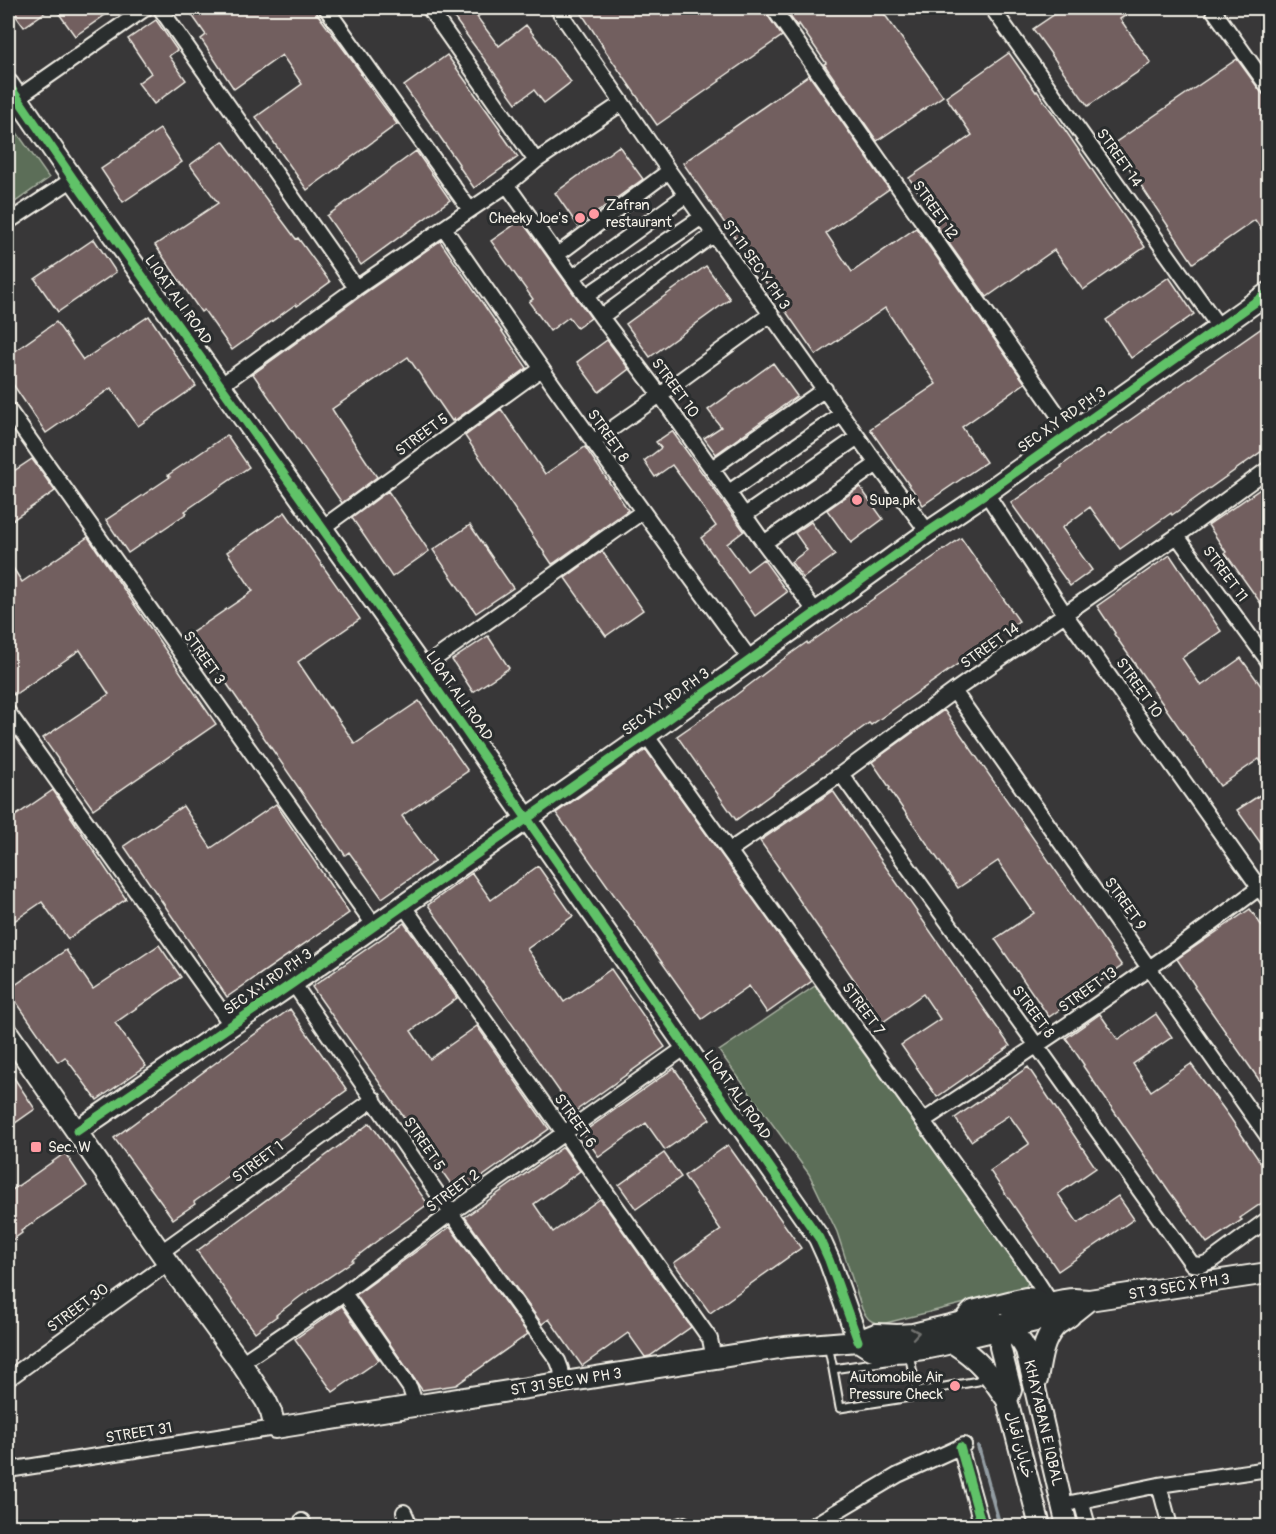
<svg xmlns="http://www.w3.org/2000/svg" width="1276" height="1534" font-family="Pangolin,'Playpen Sans Arabic',sans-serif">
  <rect width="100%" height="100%" fill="#383738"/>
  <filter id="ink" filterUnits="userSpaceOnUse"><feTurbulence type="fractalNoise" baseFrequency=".0167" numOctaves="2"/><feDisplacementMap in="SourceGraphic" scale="12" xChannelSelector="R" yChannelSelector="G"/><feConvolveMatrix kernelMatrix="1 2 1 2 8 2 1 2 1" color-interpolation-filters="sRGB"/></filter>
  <g filter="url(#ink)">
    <!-- green -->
    <path fill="#5b6e59" stroke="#a8b0a0" stroke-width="1.5" d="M8,120l41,58 -41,29z
      M815,986l214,295 -4,7 -143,36c-11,-1 -15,-5 -20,-15l-25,-77 -28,-58 -90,-123z"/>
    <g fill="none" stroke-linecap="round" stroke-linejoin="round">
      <!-- stream -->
      <path stroke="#939da3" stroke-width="4" d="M978,1446l22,80"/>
    </g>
    <!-- building -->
    <path fill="#725e5f" stroke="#f4f1e8" stroke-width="1.5" d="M10,8h41l-27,19z
      M55,8h44l6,7 -30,21z
      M187,8h126l32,43 17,23h-2l37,50 -90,66 -51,-73 46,-33 -20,-29 -48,34 -33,-50 5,-4z
      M447,8h42l-12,9 20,27h1l1,2 27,-21 45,57 -27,21 -10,-13 -18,13z
      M591,8h173l2,5 16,23 -63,44 1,1 -63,44 -55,-79h1l-21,-32z
      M784,8h96l63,88 -66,45 -53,-77 2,-1 -27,-39 -2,2z
      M1064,8h73l-17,11 31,44 -63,43 -55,-77z
      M156,20l21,30 -8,6 17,24 -32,24 -16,-21 13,-10 -23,-34z
      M1009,53l27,39 1,-1 28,39 80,117 -62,43 -29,-40 -67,47 -56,-79 4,-2 -26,-38 63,-43 -26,-38z
      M447,55l53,74 -1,1 19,27 -44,31 -16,-23 1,-1 -55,-78z
      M1237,59l24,33 8,8v140l-14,-20 -62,43 -80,-119z
      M809,75l80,114 -63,44 26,39 64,-44 109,155 -63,44 24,35 -63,43 -53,-76 66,-45 -51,-76 -69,47 -133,-192z
      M160,129l22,33 -59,40 -22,-33z
      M223,141l73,98 2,-1 32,44 -33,24 -1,-2 -64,46 -28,-40 -3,2 -46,-67 63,-42 -28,-38z
      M619,146l24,33 -65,47 -23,-33z
      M416,151l34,49 -89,65 -34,-49z
      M521,220l70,98 -14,10 -8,-11 -19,14 -21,-29 4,-3 -42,-58z
      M94,239l22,33 -58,40 -23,-33z
      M440,241l87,127 -73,53v-2l-2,2 -44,-64 -76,52 5,8 40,60 -35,26 -89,-129 112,-81z
      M706,266l24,33 -80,58 -24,-33z
      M1169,277l25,37 -63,44 -25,-38z
      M149,316l47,70 -58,40 -27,-38 -65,45 -38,-56v-21l48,-34 27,38z
      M1269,323v123l-97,69 -1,-2 -51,36 -30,-42 -28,21 30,42 -22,16 -59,-83 51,-36 -1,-1 22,-16 26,-17 1,1z
      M607,340l22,29 -30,23 -22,-30z
      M773,363l24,33 -81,58 -12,-16 17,-11 -13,-17z
      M501,409l44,65 40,-27 43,63 -74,53 -2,1 -87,-128z
      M672,431l72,100 -17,13 20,27 16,-12 24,33 -32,24 -54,-78 15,-12 -24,-34 -20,-27 -17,12 -11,-16 17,-13 -5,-6z
      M227,435l22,32 -64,44 2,2 -59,40 -22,-33 64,-43 -2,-2z
      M32,459l23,32 -47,32v-48z
      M1269,483v132l-44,-62 1,-1 -18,-27z
      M860,487l23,32 -32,24 -24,-33z
      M388,491l41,60 -37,26 -40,-59z
      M285,512l75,107 -62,43 31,46 1,-1 25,37 64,-43 49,70 -65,44 -1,1 33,45 -53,37 -33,-46 -4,3 -131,-190 -2,2 -22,-33 63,-43 -26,-39z
      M811,522l24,33 -32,23 -12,-16 16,-12 -12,-17z
      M470,525l43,63 -37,25 -43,-63z
      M88,537l128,187 -123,85 -50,-71 66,-44 -29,-44 -66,45 -6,-9v-126l14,22z
      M961,538l58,83 -148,104 -2,-2 -133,97 -59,-84 55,-38 50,-38 25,-18 1,2z
      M602,551l41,59 -37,26 -41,-58z
      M1170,555l51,76 -39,27 19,28 40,-28 28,39v75l-10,-13 -39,27 -106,-152 1,-1 -18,-27z
      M488,636l21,32 -36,24 -21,-32z
      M944,710l178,256 -73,51 -54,-78 39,-26 -36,-52 -40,27 -69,-99 1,-1 -18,-26z
      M646,750l166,231 -45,32 -18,-27 -47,33 -146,-206z
      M1269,789v66l-32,-45z
      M53,790l73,109 -58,40 -26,-37 -34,23v-104z
      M833,791l177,255 -73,51 -36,-52 39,-26 -17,-25 -40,28 -105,-153 1,-1 -19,-27z
      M276,804l73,109 -122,84 -103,-151 59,-40 28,42z
      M538,866l35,50 -46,33 37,53 47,-33 54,78 -91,65 -146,-207 44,-32 19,27z
      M1250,909l19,27v71l-7,4 7,9v74l-75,-107 1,-1 -18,-27z
      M404,923l53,75 -46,33 19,28 47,-33 72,103 -91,65 -146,-207z
      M159,945l22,32 -66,46 31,43 -49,34 -32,-43 -7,5 -50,-72 58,-40 27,39z
      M290,1009l57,81 -51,37 -25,18 1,1 -53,38 -25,18 1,2 -22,15 -59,-81 127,-94z
      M1100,1014l18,26 38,-26 16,23 -39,27 18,27 40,-27 38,52 40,59v23l-29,20 2,2 -35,23 -38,-52 -86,-125 1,-1 -18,-27z
      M1028,1067l68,101 -38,26 20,29 40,-27 16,23 -76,52 -68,-100 39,-27v-1l-20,-28 -38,26 -16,-23z
      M674,1068l36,51 -45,31 -19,-27 -47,34 -17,-24z
      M8,1069l27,40 -27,19z
      M370,1123l58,81 -51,37 -25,19 1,1 -52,35 -25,19 1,1 -22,16 -58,-81z
      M728,1145l73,103 -91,65 -36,-50 47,-33 -37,-54z
      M563,1147l17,24 -46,33 19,28 47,-33 91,128 -41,29 -5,1 -17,-24 -46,33 -33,-47 -7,5 -77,-107z
      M65,1153l22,33 -66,45 1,2 -14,10v-50z
      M664,1153l17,24 -45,32 -17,-24z
      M450,1227l78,107 -72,51 -34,5 -66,-95z
      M342,1306l37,54 -46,32 -38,-53z"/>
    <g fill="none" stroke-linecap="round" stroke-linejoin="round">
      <defs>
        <path id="lane" d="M828,1345l5,24
          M909,1354l8,38 61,-11 7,-9
          M893,1360l-60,9 7,39 77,-12v-4"/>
        <path id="street" d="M160,8l196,280
          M326,8l144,202
          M429,8l107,153
          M557,8l112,163 208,293 51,68
          M773,8l297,424
          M992,8l227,319
          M1212,8l56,79
          M17,98l129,-90
          M507,185l94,132 59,78 104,148 52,69
          M8,222l65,-43
          M444,228c100,146 202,289 306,431
          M557,255l112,-84
          M573,277l113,-82
          M586,296l116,-79
          M601,317l113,-83
          M220,386l136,-98 114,-78 37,-25 29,-24 86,-58
          M8,409l366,516
          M593,442l67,-47 111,-81
          M712,468l113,-79
          M729,492l113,-78
          M986,493l79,121 203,286
          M745,515l113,-78
          M322,528l219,-159
          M1177,536l91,125
          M764,543l113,-79
          M422,668l220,-156
          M954,691l314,446
          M8,712l224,314
          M646,735l277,386 108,151 20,31
          M841,774l196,272 155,218 9,1 10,-4 57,-42
          M730,850l111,-76 113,-83 223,-155 91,-67
          M403,905l307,434 4,20
          M293,983l158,230 107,148 3,8 2,14
          M923,1121c117,-77 234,-155 345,-240
          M161,1252l213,-153
          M344,1293l66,95 6,18
          M241,1363l103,-70 107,-80 235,-166
          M8,1379l160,-116
          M960,1447l22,79
          M8,1470l267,-42
          M1159,1485l11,41
          M1081,1501l7,25
          M1061,1505l98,-20 109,-16
          M404,1512l6,14
          M302,1521l3,5
          M678,1526l6,-2
          M812,1526l86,-51 66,-30"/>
        <path id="secondary" d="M8,84l65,95 349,489 397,570 10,22 29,81
          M8,1033l160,230 73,100 25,38 5,11 4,16 510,-81 73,-6 18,-7 21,1 16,-1 62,-15c20,1 43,13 51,31l41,176
          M77,1131l216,-148 353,-248 282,-203 58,-39 282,-200
          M967,1317l6,-6 44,-11 9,-2 9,1
          M858,1341c5,3 11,8 16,9 19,6 72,-3 89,-12l111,-26 15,-12
          M953,1343c27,17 37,32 54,57
          M1037,1380c3,-17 5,-38 17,-52 4,-5 11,-8 16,-12
          M1040,1526l-33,-126 4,-10 -11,-43c0,-12 8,-27 18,-34 8,-5 46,-14 56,-14 5,0 10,1 15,1l179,-27"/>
      </defs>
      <!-- lane casing -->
      <use href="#lane" stroke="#f4f1e8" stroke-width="11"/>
      <!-- street casing -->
      <use href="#street" stroke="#f4f1e8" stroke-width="18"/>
      <!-- secondary casing -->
      <use href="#secondary" stroke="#f4f1e8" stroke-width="24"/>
      <!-- lane -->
      <use href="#lane" stroke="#2a2d2e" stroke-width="7"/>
      <!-- street -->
      <use href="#street" stroke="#2a2d2e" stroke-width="14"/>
      <!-- secondary -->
      <use href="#secondary" stroke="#2a2d2e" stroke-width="20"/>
      <defs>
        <path id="cycleway" d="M8,84l65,95 349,489 397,570 10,22 29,81
          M77,1131l216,-148 353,-248 282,-203 58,-39 282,-200
          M960,1447l22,79"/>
      </defs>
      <!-- cycleway casing -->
      <use href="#cycleway" stroke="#2a2d2e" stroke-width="13"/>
      <!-- cycleway -->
      <use href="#cycleway" stroke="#61c268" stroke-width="9"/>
    </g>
    <!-- one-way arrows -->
    <defs><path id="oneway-chevron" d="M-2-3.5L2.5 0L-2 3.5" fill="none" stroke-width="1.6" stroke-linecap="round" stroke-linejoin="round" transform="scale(1.5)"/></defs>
    <use stroke="#71726f" href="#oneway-chevron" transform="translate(915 1333) rotate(-10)"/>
  </g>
  <!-- markers -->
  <g fill="#ff9aa2" stroke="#2a2d2e" stroke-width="2">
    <circle cx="594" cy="214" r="6"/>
    <circle cx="580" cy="218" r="6"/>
    <circle cx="857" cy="500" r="6"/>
    <rect x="30" y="1141" width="12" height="12" rx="3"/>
    <circle cx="955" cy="1386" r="6"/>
  </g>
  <g text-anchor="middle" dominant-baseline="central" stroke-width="6" stroke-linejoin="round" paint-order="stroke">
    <!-- street labels -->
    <g font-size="15" fill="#f4f1e8" stroke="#2a2d2e">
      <text transform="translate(1119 158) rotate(55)">STREET 14</text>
      <text transform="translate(935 210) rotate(55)">STREET 12</text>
      <text transform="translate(756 265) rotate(55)">ST 11 SEC Y PH 3</text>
      <text transform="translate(178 300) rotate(55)">LIQAT ALI ROAD</text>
      <text transform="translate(675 388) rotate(54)">STREET 10</text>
      <text transform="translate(1062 420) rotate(-35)">SEC X Y RD PH 3</text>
      <text transform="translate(422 435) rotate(-36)">STREET 5</text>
      <text transform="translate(608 436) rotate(55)">STREET 8</text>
      <text transform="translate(1225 574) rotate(54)">STREET 11</text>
      <text transform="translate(990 646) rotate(-35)">STREET 14</text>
      <text transform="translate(204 658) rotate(55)">STREET 3</text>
      <text transform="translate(1139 688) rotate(55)">STREET 10</text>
      <text transform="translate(459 696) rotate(55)">LIQAT ALI ROAD</text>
      <text transform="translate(666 702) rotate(-36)">SEC X Y RD PH 3</text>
      <text transform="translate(1125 904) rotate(55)">STREET 9</text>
      <text transform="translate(268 982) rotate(-35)">SEC X Y RD PH 3</text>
      <text transform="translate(1088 990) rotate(-35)">STREET 13</text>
      <text transform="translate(863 1009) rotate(54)">STREET 7</text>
      <text transform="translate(1033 1012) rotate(54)">STREET 8</text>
      <text transform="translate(737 1095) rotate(55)">LIQAT ALI ROAD</text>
      <text transform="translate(575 1121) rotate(55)">STREET 6</text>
      <text transform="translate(424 1144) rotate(56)">STREET 5</text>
      <text transform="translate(258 1162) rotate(-36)">STREET 1</text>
      <text transform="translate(453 1191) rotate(-36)">STREET 2</text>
      <text transform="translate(1179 1287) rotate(-9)">ST 3 SEC X PH 3</text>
      <text transform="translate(78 1308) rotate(-36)">STREET 30</text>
      <text transform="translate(566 1382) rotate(-9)">ST 31 SEC W PH 3</text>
      <text transform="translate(1043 1423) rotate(77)">KHAYABAN E IQBAL</text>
      <text transform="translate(139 1433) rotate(-9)">STREET 31</text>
      <text transform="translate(1019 1445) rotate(75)">خیابان اقبال</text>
    </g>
    <!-- poi labels -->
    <g font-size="15" fill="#f4f1e8" stroke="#2a2d2e" text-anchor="start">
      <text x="606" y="205">Zafran<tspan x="606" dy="17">restaurant</tspan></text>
      <text x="568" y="218" text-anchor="end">Cheeky Joe's</text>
      <text x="869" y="500">Supa.pk</text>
      <text x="48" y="1147">Sec. W</text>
      <text x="943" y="1377" text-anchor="end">Automobile Air<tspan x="943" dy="17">Pressure Check</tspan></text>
    </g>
  </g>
  <!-- margin -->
  <rect width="1276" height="1534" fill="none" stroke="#2a2d2e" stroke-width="30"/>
  <rect x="15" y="15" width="1246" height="1504" fill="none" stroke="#f4f1e8" stroke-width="2" filter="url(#ink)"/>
</svg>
